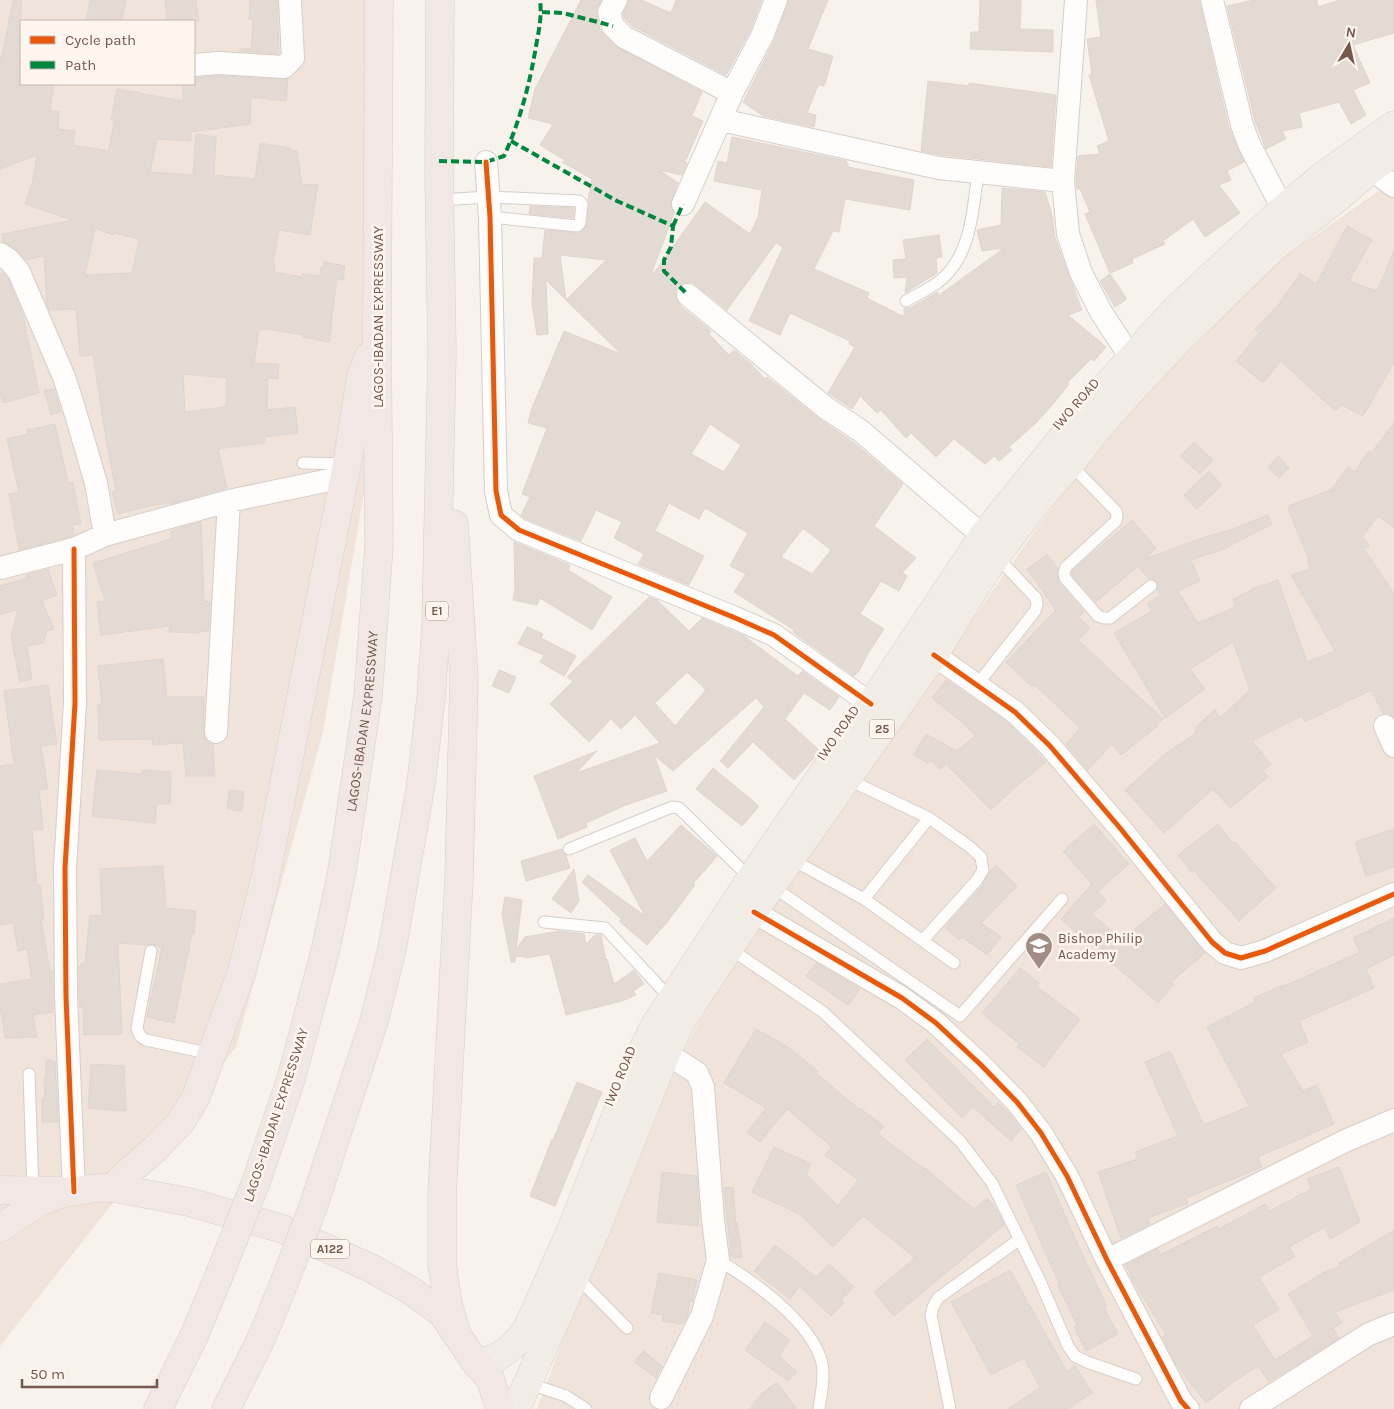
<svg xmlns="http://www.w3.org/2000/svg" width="1394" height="1409" font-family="Karla,sans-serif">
  <rect width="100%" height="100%" fill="#f7f2ec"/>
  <!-- residential -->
  <path fill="#f0e4da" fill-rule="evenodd" d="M0,0h390l1,334 -68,398 -87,315 -236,299zM21,21h173v63h-173z
    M1394,180v1229h-857l39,-104 65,-178 68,-123 71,-119 136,-186 150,-212 166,-193z"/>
  <!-- building -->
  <path fill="#e3dad4" stroke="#e0d5ce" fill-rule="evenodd" d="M13,0h8v84h33l-4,27h9l-1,18 17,2 -2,14 36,6 5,-31h-3l6,-31 66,12v-17h11v-6l24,-2 70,3 -2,22 -35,-4 -1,27 -59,8v9l-34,-2 -7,33 43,3 3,-41 20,3 -2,38 41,4 5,-36 30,5v2l7,1 5,34 16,-1 -8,51 -31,-5 -6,34 2,1 -1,7 28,5v-3l18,2 1,-9h2l1,-5 21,4 -2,14 -6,-1 -6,45h1l-3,18 -26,-5v-2l-36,-6 -1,1 -7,-1 -5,34 25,1 -1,15 -10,-1 -1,32 28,-3 3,26 -33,4v6l-47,6 9,39 -57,16v-2l-12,3 -1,-1 -39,10 -6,-22 4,-1 -10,-52 -13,-84 -13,1 -4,-47 -27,1 -2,-6 -3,-48 -18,4 -10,-11 -13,-7 -1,-8 71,-14 -48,-16 8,-24 4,-25 -37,14v-113h2zM95,228l18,7v-2l26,6 -7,34 -47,2zM183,374l44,4 -1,29 -41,5z
    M90,0h36l-4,21h-36z
    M165,0h31l3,21h-32z
    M250,0h27l2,54 -39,-3v-3l11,1 2,-30h-4z
    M581,0h20l-5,11 4,19 15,16 87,46 -10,24 11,5 -18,41 2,1 -5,12 -23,-5 19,13 -8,22 4,8 -22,59 2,1 51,-71 45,32 8,-17 4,-27 -48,-9 4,-20 9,2 5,-26 115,24 -1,2 2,1v3l66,13 -4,30 -65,-11 -6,33 -6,-1 -19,38 55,24 -2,5 37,19v-9h6l28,-16v4l66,-48 -22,3 -5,-21 24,-5 1,-37 43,4 7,23 3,23 27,72 -14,5 38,32 -12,14 -3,-2 -24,24 2,1 -15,19 -17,19 -28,25 3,3 -13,11 -5,-5 -9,8 -31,-25 -18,18 -25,-24 -5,5 -25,-28 -4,3 -17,-17 -8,13 -24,-16 27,-46 -6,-3 1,-3 -60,-28 -10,22 -31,-14 34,-74 -7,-4 -49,67 -31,-25 -5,-3 -8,1 -5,3 -3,6 1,7 3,6 32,26 -2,3 20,21 5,-5 17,14 14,15 2,-2 51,41 35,24 50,42 -29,42 42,32 -14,15 5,3 -8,15 -18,-10 -21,33 24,15 -17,26 -8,16 -5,5 -61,-44 1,-2 -60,-38 12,-18 -16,-8 18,-33 -43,-25 -6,11 -30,-16 -14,28 49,25 -15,29 -51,-21 6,-10 -30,-16 8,-16 -26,-12 -15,31 -55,-22 -5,-4 9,-18 -8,-3 25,-66 -19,-5 4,-15 32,-77 57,23 -55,-54 40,-40 -46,-5 6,45 -20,-20 2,54 -11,1 -5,-31 2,-46h8l3,-28 34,3 6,-5 2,-4 2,-19 -1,-5 4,-21 -30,-17h6l-28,-17 13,-21 -25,-6 7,-29zM710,424l31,21 -17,27 -33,-18zM803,528l28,22 -19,24 -31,-17z
    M629,0h12l30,13 5,-13h86l-12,31 -24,44 -94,-49 -7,-7 -2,-5z
    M789,0h39l-20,49 25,7 -9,30 -6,-1 -11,28 9,2 -2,12 -51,-11 -20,-14 31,-61z
    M980,0h41l-1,29 33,1v22l-83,-3 1,-17h8z
    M1096,0h103l30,128 15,34 -17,9 4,9 -12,5 21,28 -35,24 -12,-18 -30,22 2,3 -33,15 1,4 -23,10 -25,-59 5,-2 -10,-23h-3l-1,-8 2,-25 22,-2 -3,-8 12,-5 -20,-66 3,-1 -5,-35 14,-2z
    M1254,0h63l1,7 22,-7h54v33l-41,12 17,38 -17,7 13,25 -15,9 -12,-22 -40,11 3,14 -20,4 4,8 -20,10 -11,-28 -28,-115z
    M928,81l41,5v-3l87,12 -5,72 -110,-12 -20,-4z
    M530,206l44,2 -1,10 -44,-4z
    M1347,226l25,14 -23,41 28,10 17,-40v112l-31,53 -22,-11 -6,6 -54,-50 -18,22 -27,-22 23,-28 -4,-4 24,-25 21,-31 16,11z
    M939,235l3,22 -6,1 1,15 -32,20 2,-16 -13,1 -1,-18 13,-1 -3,-19z
    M3,273l5,6 15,36 16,78 -36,10 -3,-10v-119z
    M1110,274l17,25 -12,8 -15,-26z
    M54,389l7,23 -10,3 -7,-25z
    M1394,423v105l-16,-12 -15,20 6,10 -5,3 30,44v124l-7,-4h-4l-12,-23 -66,32 -3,-6 -50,25 19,23 -8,6 5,7 -38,31 -17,-19 -49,44 -39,-43 39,-35 32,-22 -1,-2 2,-2 -1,-2 19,-18 5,9 30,-28 -17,-48 -43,27 15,20 -40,29 -51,-85 38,-22 -5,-7 14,-9 -4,-5 1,-5 -1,-3 -4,-3h-5l-10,-13 -42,36 -24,-27v-4l60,-51 24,28 -11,11 57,-21 25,-7 41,-16 4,9 -48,25 -33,11 9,21 -22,10 20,32 37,-16 -2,-8 19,-9 -1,-1 27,-9 29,82 28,-11 -44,-76 19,-6 -3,-9 2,-1 -20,-47v-6l43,-17 16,-22 7,5 13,-21 3,2z
    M55,424l13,59 5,-1 8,42 -9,1 2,9 -4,3 -51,13 -10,-56 10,-2 -12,-53 21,-5 -1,-4z
    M1194,442l19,18 -13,14 -20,-18z
    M1278,456l11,12 -10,10 -11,-11z
    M1209,471l13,14 -25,24 -13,-14z
    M201,522l3,79 6,1 -2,30 -9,-1v2l-30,-1 1,-6 -69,9 -4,-33 8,-1 -12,-38 78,-24v-8z
    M514,542l56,23 -2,5 44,27 -20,33 -52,-32 -3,7 -24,-5 2,-11z
    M1047,554l11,15 -1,5 2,9 25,29 -6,5 12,11 -12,12 85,79 -6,5 1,2 -37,29 -9,-11 -24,26 -22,-26 14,-16 -45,-43 -3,2 -26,-25 50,-52 -29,-41z
    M48,569l9,26 -15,6 12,28 -7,2 -4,12 -16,3 5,33 -12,3 -9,-44 7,-29 -18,6v-29l27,-8 -1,-3z
    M649,597l8,3 32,31 13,-13 42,18 54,40 4,-5 37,26 -9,13 -26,-17 -19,26 35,32 -26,29 -41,-38 -25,26 -8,-7 44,-54 -8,-9 -83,73 -19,-16 13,36 -41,14 -40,18 1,4 -29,12 -24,-63 63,-25 -21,22 84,-30 -25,-28 -14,14 -10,-10 -22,23 -39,-38 23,-23 -6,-4zM687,672l19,18 -31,36 -20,-23z
    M527,627l16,7 -2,4 35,18 -12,20 -24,-14 4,-7 -26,-11z
    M163,659l4,38h37l-1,35 2,6 3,5 5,1 2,32h-29l-3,-33 -30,2 -1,-6 -53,1 -1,-35h4l-4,-39z
    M499,670l17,7 -7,16 -17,-7z
    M946,680l61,42 39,40 -34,28 -21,20 -45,-46 -5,5 -12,-9 -1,3 -14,-8 12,-21 31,17 18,-15 -12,-13 -31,-25z
    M48,685l9,59 -16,2 7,43 -9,1 4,39 -11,1 5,55 3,-1 4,35h-3l9,52h3v41l-20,3 4,22 -32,1 -5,-32v-22l32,-5 -5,-30 -9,2 -5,-28 -13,2v-159l14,-2 -10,-73z
    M713,768l46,38 -17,20 -46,-37z
    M97,770l45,4 1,-4 28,2 -1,32h-13l-2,19 -63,-7z
    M229,790l15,2 -2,19 -15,-2z
    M1094,824l35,40 -31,27 8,10 -14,13 30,26 43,-36 40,49 -34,29 3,2 -16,19 -97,-84 31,-35 -29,-33z
    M1218,824l15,19 2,-1 41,46 -37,33 -45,-50 -2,2 -14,-18z
    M681,825l36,31 -24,28 2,1 -27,36 -21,24 -28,-24 3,-1 -40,-38 6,-7 57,41 -35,-66 25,-12 12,23z
    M1394,829v38l-28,9 -11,-34z
    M562,849l4,7 4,12 -44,13 -5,-20z
    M996,865l21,21 -36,37 20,14 -14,18 -25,-18 -3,3 -14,-13 38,-42 7,-14z
    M163,866l3,42 30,3 -2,23 -2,-1 -18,90 -27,-6 15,-70 -10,-3 -6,1 -28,-2 4,91 -38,1 -1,-28 -3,1 -1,-41 2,-1v-3h4l5,-48 12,1 -2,-47z
    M574,869l5,32 -8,12 -19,-14z
    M505,897l17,3 -6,49 9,-12 34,-6 25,3 2,10 9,-9h6l5,25 1,-1 7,25 20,-14 10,14 -11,7 3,4 -14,6 -56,14 -16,-61 -25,4 -1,-2 -9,1v5h-4l-9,-48z
    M1394,918v37l-28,14 8,19 -75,33 9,21 -27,12 22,37 14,-6 17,39 -76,33 4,10 -76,31 2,5 -40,15 2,6 -29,14 -23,-66 40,-13 -3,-7 43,-16 -33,-74 25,-11 34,74 45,-19 -42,-79 48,-25 -2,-4 30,-13 1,1 76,-34 -7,-14z
    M816,963l44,26 -12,16 -42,-29z
    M1020,968l19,15 -3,3 44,33 -36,48 -27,-20 2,-3 -37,-31z
    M756,1029l32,18 30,24 -2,2 44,37 1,-1 23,17 -6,8 42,32 1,-1 53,44 13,-11 10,12 7,15 -110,91 -20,-24 41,-34 -52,-42 -30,31 -32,-32 -49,-23 22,-45 37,17 -5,10 32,32 20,-26 -33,-25 7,-8 -45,-38 -27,33 -13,-10 19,-24 -42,-25z
    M927,1039l67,68 4,-4 12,11 11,15 -10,12 -38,-34 -11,11 -57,-58z
    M46,1060l9,1 3,61h-16v-24h3l-1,-20h2z
    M91,1064l33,2 2,45 -38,-3z
    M577,1082l25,10 -47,114 -25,-10 22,-57 1,1z
    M1339,1167l21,55 -30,17 -5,-12 -36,20 6,10 -36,20 20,33 -26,15 22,35 38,-24 -25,-42 35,-21 17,-7 -1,-3 55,-33v60l-59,22 7,11 -9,5 6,10 -70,44 -11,-16 -22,14 -30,23 -28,-36 -16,-30 4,-3 -33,-53 -7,-16 32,-16 2,6 57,-29 2,3 46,-25 4,7 42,-22 -4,-10z
    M662,1172l35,4 2,37 -1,13 -41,-4z
    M1046,1172l33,75 28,59 -3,2 14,26 -32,17 -12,-24 3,-2 -19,-39 1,-2 -43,-99z
    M733,1187l3,38 1,-3 5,35 -11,1 -7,-70z
    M775,1245l41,32 13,-13 25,23 -13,13 3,3 -13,13 -31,-30 -10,13 -36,-28z
    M1010,1270l57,102 8,-6 17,27 -24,16h-60l32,-22 -16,-29 -33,17 -40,-73z
    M659,1273l38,7 -5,22 -2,-1 -3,16 -4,7 -21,-3 1,-6 -12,-2z
    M765,1322l25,18 -11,16 18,16 -9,9 -43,-31z
    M643,1351l19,15 -6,12 -21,-16z
    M777,1382l20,27h-47l11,-15z"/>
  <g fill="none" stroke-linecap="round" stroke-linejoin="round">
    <defs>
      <path id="lane" d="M439,200l50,-3 90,4 3,3 -2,19 -3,3 -87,-9
        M906,301c12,-7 26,-13 36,-22 30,-26 31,-72 36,-107
        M303,463l44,1
        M1070,464l46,47 1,4 -1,6 -50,46 -2,6 1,5 33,38 5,2h7l41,-32
        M977,685l58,-74 2,-6 -1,-7 -40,-42
        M847,779l82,39 41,29 11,10 2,13 -6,10 -54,60
        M569,849l103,-42 7,1 71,70
        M791,859l73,40 90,64
        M772,886l188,130 102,-117
        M864,899l65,-81
        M544,922l61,6 66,71
        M729,948l94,64 137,129 32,42 48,98 28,65 7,10 12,6 49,17
        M151,951l-14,77 3,8 6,4 66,14
        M29,1074l4,116
        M718,1260c35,21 94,62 104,103 3,15 -1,31 -3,46
        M576,1276l51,52
        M527,1383l39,13 20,13
        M950,1409l-19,-94 2,-8 5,-9 82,-59"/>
      <path id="street" d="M616,0l-7,12 4,14 11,11 108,56
        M1076,0l-13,181 5,53 13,39 20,39 30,46
        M1212,0l30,125 7,19 34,65
        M194,65l24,-2 66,4 9,-9 -3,-58
        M721,120l218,48 124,13
        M486,162l4,55 6,274 5,24 18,15 214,87 41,18 97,69
        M1371,169l23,17
        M683,204l49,-111 30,-57 14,-36
        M0,254l9,6 10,12 45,105 10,31 22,75 9,52
        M688,295l138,113 35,23 122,105
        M74,549l1,154 -10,165 1,129 8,195
        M0,568l74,-19 31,-14 124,-34 115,-24
        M934,655l81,57 35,34 70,82 92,114 13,11 16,5 24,-7 129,-57
        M1385,726l9,20
        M216,732l13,-231
        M754,912l148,86 34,25 44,41 37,38 24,31 26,43 40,84 74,141 7,8
        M1107,1260l238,-119 49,-21
        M661,1398l41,-82 16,-56 -5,-40 -10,-133 -6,-14 -31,-20
        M1251,1409l118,-75 25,-10"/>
      <path id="primary" d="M476,1363l20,-5 17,-12 14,-17 44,-99 69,-175 15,-30 96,-147 120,-174 112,-168 103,-128 88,-97 109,-102 41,-34 70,-50
        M516,1409l79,-177 71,-179 16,-33 67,-102 185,-263 39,-64 23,-35 44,-58 30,-34 33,-42 37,-41 37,-39 95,-93 67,-52 32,-28 23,-16"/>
      <g id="highway">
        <path d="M454,524l10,154 -5,201 -17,316v69l6,40 9,31"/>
        <path id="s1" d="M257,1179l34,-100 35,-131 16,-77 26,-175 11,-150 -2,-216 2,-330"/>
        <path d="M114,1188l11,-13 29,-25 27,-28 15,-25 46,-126 23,-91 82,-416 14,-87 8,-21"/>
        <path d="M0,1190l60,1"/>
        <path d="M313,1207l61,-186 18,-72 29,-165 10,-86 5,-72 6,-274 -3,-178 1,-174"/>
        <path d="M0,1228l39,-26 24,-9 34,-5h17l75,14 94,27 88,39 39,22 32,23 34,50 14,15 10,31"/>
        <path d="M158,1409l36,-73 29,-70"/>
        <path d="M226,1409l36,-72 22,-54"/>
      </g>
    </defs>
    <!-- lane casing -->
    <use href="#lane" stroke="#d6cdc8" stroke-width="13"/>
    <!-- street casing -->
    <use href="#street" stroke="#d6cdc8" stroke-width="24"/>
    <!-- primary casing -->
    <use href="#primary" stroke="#d8cfca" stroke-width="29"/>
    <!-- highway casing -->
    <use href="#highway" stroke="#d8cfca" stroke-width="29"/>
    <!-- lane -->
    <use href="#lane" stroke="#fefdfc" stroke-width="11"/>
    <!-- street -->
    <use href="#street" stroke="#fefdfc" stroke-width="22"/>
    <!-- primary -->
    <use href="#primary" stroke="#f2ece6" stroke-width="28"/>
    <!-- highway -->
    <use href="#highway" stroke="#f1e8e5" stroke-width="28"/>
    <defs>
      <path id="highway-bridge" d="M223,1266l34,-87
        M284,1283l29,-76"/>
    </defs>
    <!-- highway-bridge casing -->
    <use href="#highway-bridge" stroke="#d8cfca" stroke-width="29" stroke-linecap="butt"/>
    <!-- highway-bridge -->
    <use href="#highway-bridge" stroke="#f1e8e5" stroke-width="28"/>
    <!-- quiet -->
    <path stroke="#00873e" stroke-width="4" stroke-dasharray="8 4" stroke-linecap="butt" d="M542,12l21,1 50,13
      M511,141l106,60 56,25 -2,21 -7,13v11l24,24
      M439,161l47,1 18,-6c16,-35 26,-73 32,-110 3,-16 6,-30 4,-46
      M673,226l10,-22"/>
    <defs>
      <path id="cycleway" d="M486,162l4,55 6,274 5,24 18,15 214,87 41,18 97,69
        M74,549l1,154 -10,165 1,129 8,195
        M934,655l81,57 35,34 70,82 92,114 13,11 16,5 24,-7 129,-57
        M754,912l148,86 34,25 44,41 37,38 24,31 26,43 40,84 74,141 7,8"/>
    </defs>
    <!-- cycleway casing -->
    <use href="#cycleway" stroke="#fef6ee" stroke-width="8"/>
    <!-- cycleway -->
    <use href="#cycleway" stroke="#e8590c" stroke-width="5"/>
  </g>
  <!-- icons -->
  <defs>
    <symbol id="school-pin" viewBox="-11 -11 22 30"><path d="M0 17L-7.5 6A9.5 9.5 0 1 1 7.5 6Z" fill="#a28d84" stroke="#fef6ee"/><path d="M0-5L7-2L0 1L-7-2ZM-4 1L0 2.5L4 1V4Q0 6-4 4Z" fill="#fff"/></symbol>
  </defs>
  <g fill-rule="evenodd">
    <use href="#school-pin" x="1023" y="930" width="32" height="43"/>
  </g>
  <g text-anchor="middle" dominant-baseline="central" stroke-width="5" stroke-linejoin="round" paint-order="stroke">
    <!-- shield labels -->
    <g fill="#fef6ee" stroke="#9e877d" stroke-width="1">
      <rect x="426" y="601.5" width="22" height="19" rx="4"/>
      <rect x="869.5" y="719.5" width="25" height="19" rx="4"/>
      <rect x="311" y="1239.5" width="38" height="19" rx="4"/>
    </g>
    <g font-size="12" font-weight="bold" fill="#75574c">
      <text x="437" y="611">E1</text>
      <text x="882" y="729">25</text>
      <text x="330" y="1249">A122</text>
    </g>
    <!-- street labels -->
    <g font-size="14" fill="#75574c" stroke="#fef6ee">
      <text transform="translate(378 317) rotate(-90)">LAGOS-IBADAN EXPRESSWAY</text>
      <text transform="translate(1076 404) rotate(-49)">IWO ROAD</text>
      <text stroke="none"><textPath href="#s1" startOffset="471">LAGOS-IBADAN EXPRESSWAY</textPath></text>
      <text transform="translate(838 733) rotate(-55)">IWO ROAD</text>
      <text transform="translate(620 1076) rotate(-68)">IWO ROAD</text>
      <text transform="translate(276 1115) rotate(-72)">LAGOS-IBADAN EXPRESSWAY</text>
    </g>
    <!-- poi labels -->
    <g font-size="14" fill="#75574c" stroke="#fef6ee" text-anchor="start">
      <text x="1058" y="938">Bishop Philip<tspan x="1058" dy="16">Academy</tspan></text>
    </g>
  </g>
  <!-- legend -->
  <rect x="20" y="20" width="175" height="65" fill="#fef6ee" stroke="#c7b6ad"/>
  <rect x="30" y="36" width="25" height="8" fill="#e8590c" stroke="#c7b6ad"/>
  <text x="65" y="45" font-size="15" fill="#75574c">Cycle path</text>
  <rect x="30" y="61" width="25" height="8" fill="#00873e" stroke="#c7b6ad"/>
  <text x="65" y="70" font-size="15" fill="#75574c">Path</text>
  <!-- north arrow -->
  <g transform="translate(1349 45) rotate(9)" stroke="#fef6ee" stroke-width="4" paint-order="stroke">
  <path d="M0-4L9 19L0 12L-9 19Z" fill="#75574c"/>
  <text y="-8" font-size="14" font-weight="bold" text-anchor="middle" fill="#75574c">N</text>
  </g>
  <!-- scale -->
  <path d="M22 1379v8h135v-8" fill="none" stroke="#75574c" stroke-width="2.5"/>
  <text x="30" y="1379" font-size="15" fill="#75574c" stroke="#fef6ee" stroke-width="4" paint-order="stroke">50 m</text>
</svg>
